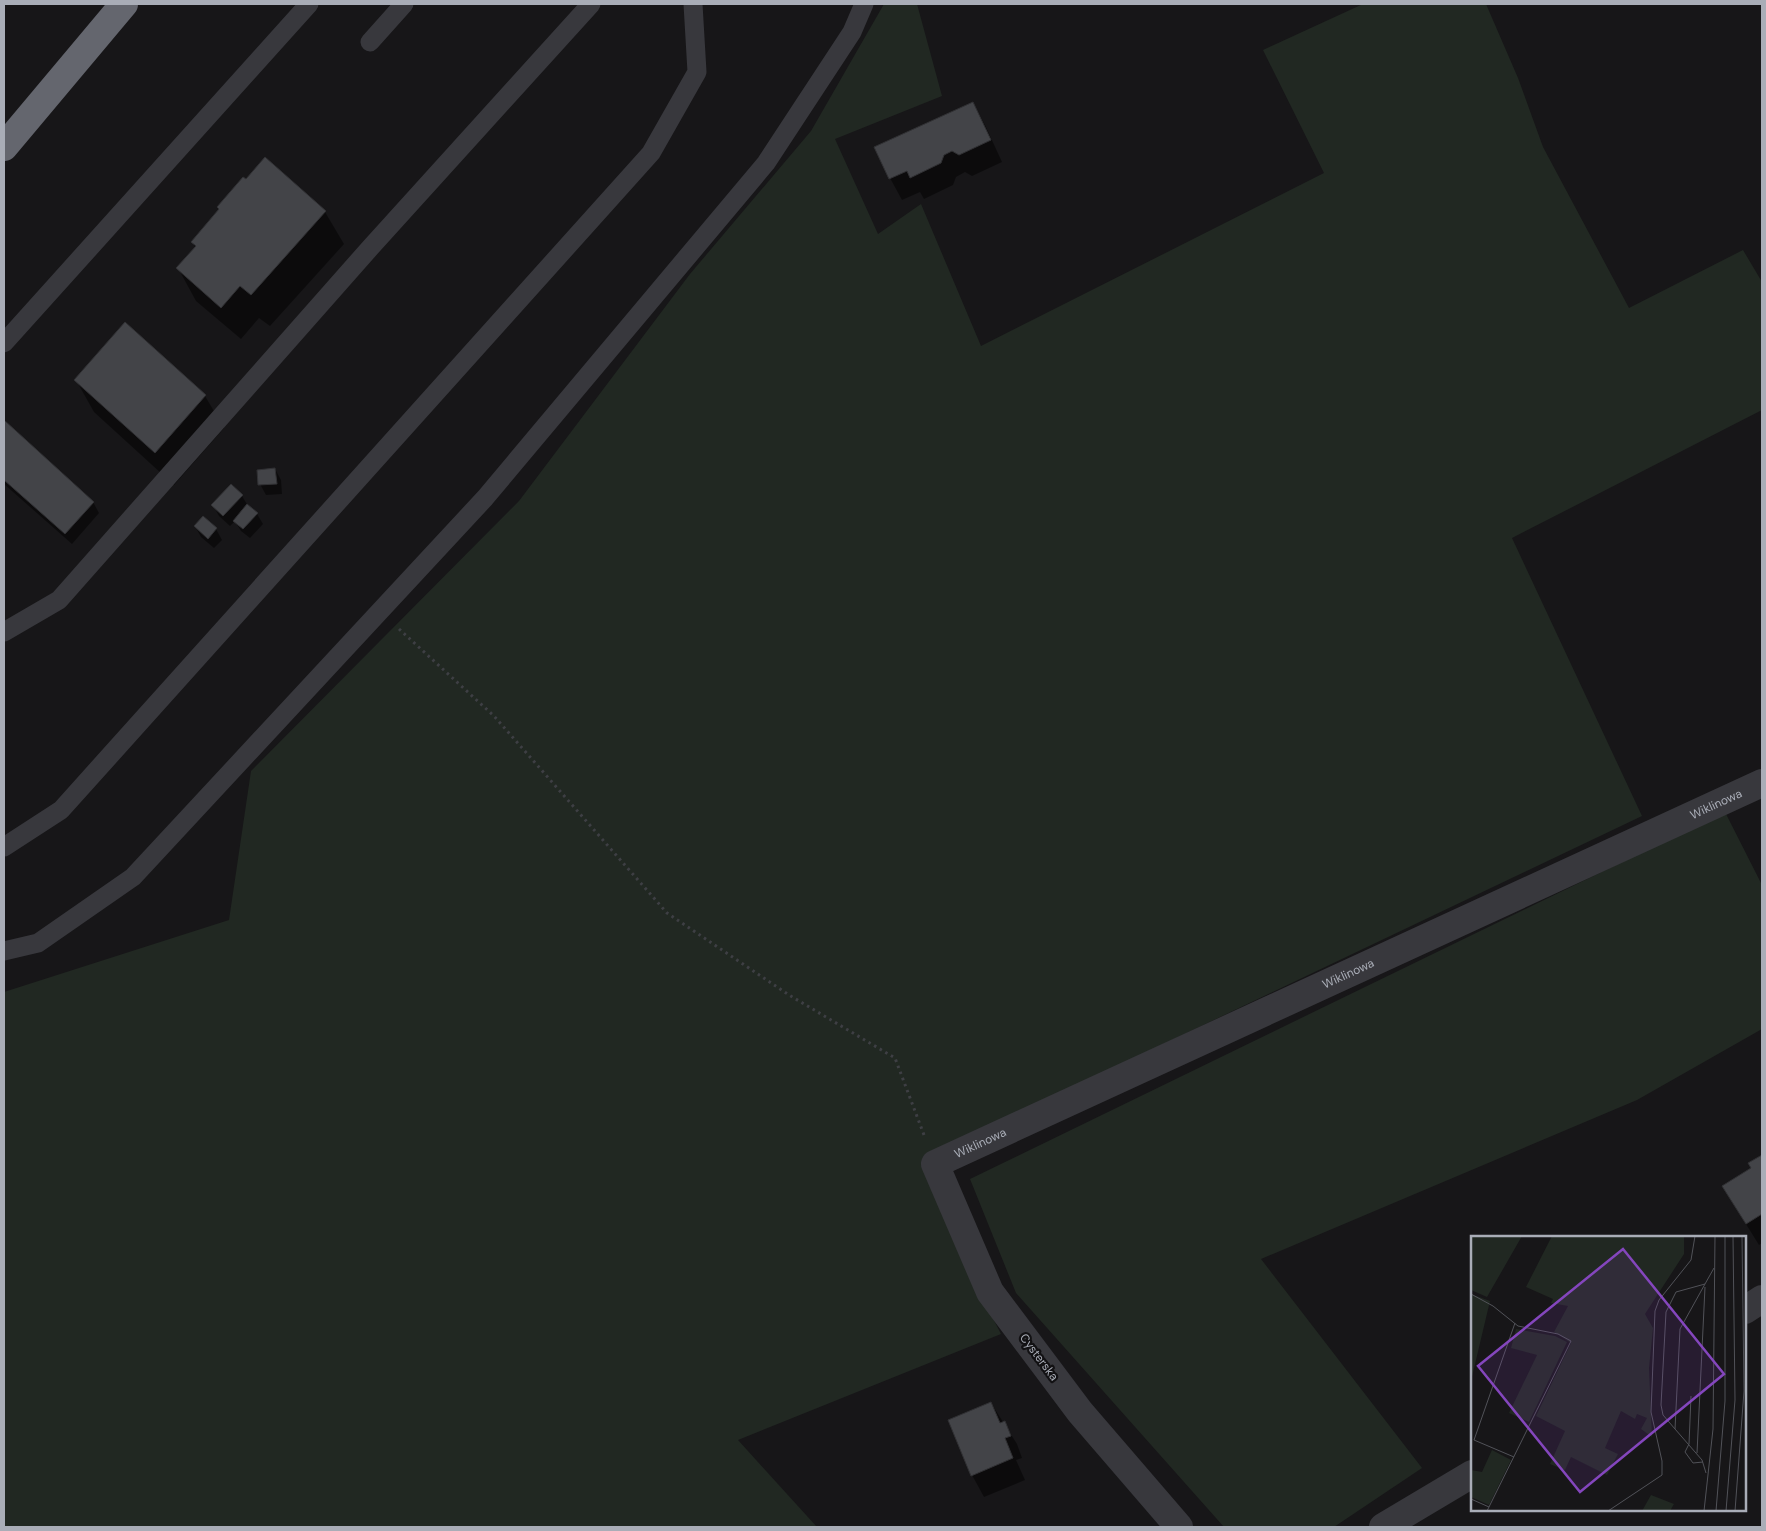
<svg xmlns="http://www.w3.org/2000/svg" width="1766" height="1531" font-family="'DM Sans',sans-serif">
  <rect width="100%" height="100%" fill="#171618"/>
  <!-- green -->
  <path fill="#212822" d="M884,4h33l25,92 -107,43 43,95 43,-30 60,142 343,-173 -61,-123 100,-46h123l32,74 25,69 86,161 114,-58 19,32v128l-250,128 130,278 -701,334 27,120 33,64 -263,106 79,87h-813v-535l225,-72 22,-149 268,-270 171,-227 121,-143z
    M1725,812l37,73v144l-125,71 -376,159 161,209 -88,59h-110l-208,-234 -46,-114z"/>
  <!-- shadow -->
  <path fill="#0007" d="M973,103l12,22 17,37 -30,14 -7,-4 -9,5 -3,8 -29,14 -4,-7 -18,8 -12,-22z
    M325,212l19,32 -74,82 -11,-8 -18,21 -45,-38 -18,-33 17,-21 -3,-5z
    M76,380l129,16 19,32 -50,57 -80,-73z
    M4,422l89,80 6,11 -27,31 -68,-60z
    M275,469l6,11 1,14 -16,1 -6,-11z
    M231,486l11,10 6,10 9,8 6,10 -13,14 -9,-7 -6,-10 -5,5 -11,-10 -6,-11z
    M195,526l21,3 6,11 -8,8 -13,-11z
    M1762,1156v87l-3,2 -23,-37 17,-39 -3,-5z
    M991,1403l26,41 5,14 -6,2 9,20 -41,17 -12,-22z"/>
  <!-- building -->
  <path fill="#434448" stroke="#313134" d="M973,102l18,38 -32,15 -7,-4 -8,4 -3,8 -31,15 -3,-7 -18,8 -15,-32z
    M265,157l61,54 -75,84 -11,-9 -19,22 -45,-40 20,-22 -5,-4 28,-33 -2,-2 26,-30 3,2z
    M125,322l81,73 -51,58 -81,-73z
    M4,420l90,82 -29,32 -61,-54z
    M275,468l2,16 -19,1 -1,-15z
    M231,484l12,11 -20,21 -12,-11z
    M247,504l11,9 -15,16 -10,-8z
    M203,516l14,12 -9,11 -14,-13z
    M1762,1155v59l-16,10 -24,-38 29,-18 -3,-5z
    M991,1402l9,21 5,-2 6,15 -6,2 8,20 -42,18 -23,-56z"/>
  <g fill="none" stroke-linecap="round" stroke-linejoin="round">
    <!-- path -->
    <path stroke="#3e3f44" stroke-width="3" stroke-dasharray="2.5 4" stroke-linecap="butt" d="M399,629l95,87 173,197 122,82 106,63 29,77"/>
    <!-- service -->
    <path stroke="#38383d" stroke-width="19" d="M370,42l34,-38
      M4,343l305,-339
      M4,632l55,-32 311,-352 221,-244
      M4,847l57,-37 590,-657 46,-81 -4,-68
      M4,951l34,-8 95,-66 352,-379 281,-335 86,-131 12,-28"/>
    <!-- minor -->
    <g stroke="#38383d" stroke-width="28">
      <path d="M1745,1310l17,-11"/>
      <path id="s1" d="M1179,1527l-99,-115 -90,-120 -55,-128 827,-381"/>
      <path d="M1383,1527l89,-53"/>
    </g>
    <!-- motorway -->
    <path stroke="#64666e" stroke-width="28" d="M4,147l120,-143"/>
  </g>
  <g text-anchor="middle" dominant-baseline="central" stroke-width="4.5" stroke-linejoin="round" paint-order="stroke">
    <!-- street labels -->
    <g font-size="12" fill="#a9adb7" stroke="#121113">
      <text stroke="none"><textPath href="#s1" startOffset="1301">Wiklinowa</textPath></text>
      <text stroke="none"><textPath href="#s1" startOffset="896">Wiklinowa</textPath></text>
      <text stroke="none"><textPath href="#s1" startOffset="491">Wiklinowa</textPath></text>
      <text transform="translate(1039 1357) rotate(53)">Cysterska</text>
    </g>
  </g>
  <!-- overview -->
  <g transform="translate(1471 1236)">
    <rect width="275" height="275" fill="#171618"/>
    <path d="M0,0h51l-35,61 -16,-7zM81,0h132v18l-39,60 8,14 -4,40 3,69 -11,-8 6,-11 -10,-4 -2,5 -14,-8 -16,37 13,6 -11,21 -36,-18 -6,13 -15,-6 15,-33 -29,-15 35,-73 -17,-11 14,-26 -17,-3 2,-4 -27,-12zM0,58l19,7 -19,80zM45,93l39,7 12,6 -38,80 -20,-9 28,-58 -26,-7zM21,214l19,10 -22,45 -18,-8v-27l11,2zM180,259l23,9 -4,7h-28z" fill="#212822"/>
    <path fill="none" stroke="#515258" stroke-width="1" d="M234,48l-25,45 -5,100 27,31 4,13M234,48l9,-16M0,58l22,12 25,20 40,8 13,7 -84,170M220,160l-2,48 -4,8 8,11 10,-1M204,193l-12,-14 -2,-10 5,-93 10,-20 29,-8M226,217l8,-166M43,221l-40,-17 41,-117M0,263l18,8M137,275l54,-36v-14l-11,-49 4,-101 4,-11 32,-40 4,-24M233,275l9,-82 2,-193M245,275l9,-110v-165M255,275l9,-111 -2,-164M264,275l9,-120 -2,-155"/>
    <path fill="#8446bd" fill-opacity="0.15" stroke="#8446bd" stroke-width="2.5" d="M152,13l101,125 -144,118 -102,-126z"/>
    <rect width="275" height="275" fill="none" stroke="#a9adb7" stroke-width="2.5"/>
  </g>
  <!-- border -->
  <rect width="1766" height="1531" fill="none" stroke="#a9adb7" stroke-width="10"/>
</svg>
